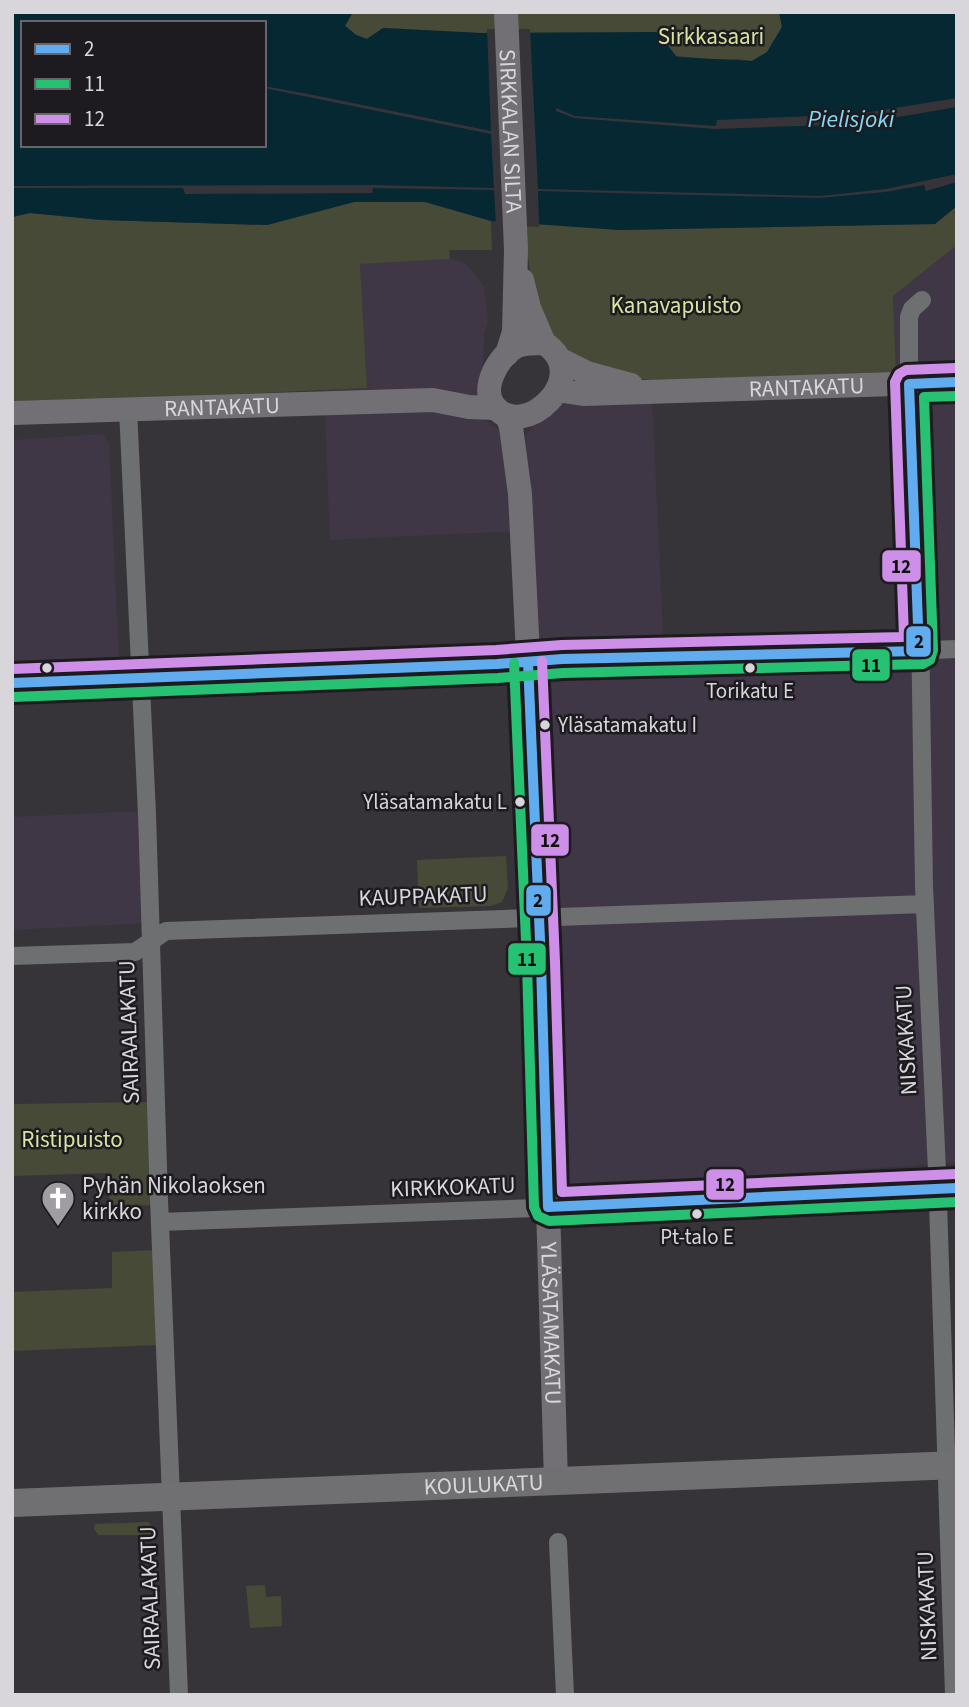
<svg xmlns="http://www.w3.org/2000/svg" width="969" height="1707" font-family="'Source Sans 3',sans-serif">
  <rect width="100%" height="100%" fill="#373439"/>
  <!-- built -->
  <path fill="#3f3745" d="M957,245v918l-215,13 -189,28 -17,-542 -11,-227 36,-34 91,-5 12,261 248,-10 -6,-261 -10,-14 -3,-76z
    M450,259l15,4 19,23 4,35 -4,12 -2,85 25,17 8,96 -185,9 -6,-150 43,-2 -7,-124z
    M103,434l6,10 11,239 -108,3v-246z
    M143,811l3,112 -134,7v-113z"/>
  <!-- green -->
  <path fill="#464a36" d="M353,12h426l3,15 -15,25 -15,9 -15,-2 -24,1 -233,-27 -97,-5 -15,11 -12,-4 -11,-10z
    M354,202h72l65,19 1,29h-43l1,9 -90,5 7,124 -217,10 -138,3v-184l18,-4 72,7 165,5z
    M957,206v39l-64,51 3,76 -246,9 -77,-21 -22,-22 -17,-39 -11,-77 97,8 315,-6z
    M506,856l2,32 -6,14 -12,4 -71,2 -2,-48z
    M151,1102l4,103 -45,1 -3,-33 -95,3v-72z
    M156,1250l3,95 -147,6v-59l100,-4v-36z
    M148,1522l5,5 3,9 -3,6 -12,-7h-43l-4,-6 1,-5z
    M265,1585l1,12 15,-1 1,30 -32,2 -4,-42z"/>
  <!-- water -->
  <path fill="#052833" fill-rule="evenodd" d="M12,12h341l-8,14 11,9 11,4 16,-11 97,5 177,-1 20,25 75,4 15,-9 15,-25 -3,-15h178v194l-22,18 -315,6 -129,-9 -66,-19h-71l-87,23 -165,-5 -72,-7 -18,4zM23,23h241v122h-241z"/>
  <!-- pier -->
  <path fill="#373439" d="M487,29h43l8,160 282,7 66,-7 71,-15v8l-31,9 -2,-6 -39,7 -66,6 -281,-7 1,36 -43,-2 -2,-35 -121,-2 -1,5 -187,1 -2,-6h-171v-2l361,-1 121,3 -3,-54 -227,-46v-2l49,9 178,36z
    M957,98v9l-100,17 -142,5 -141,-11 -18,-7v-3l19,8 141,10 1,-6 141,-6z"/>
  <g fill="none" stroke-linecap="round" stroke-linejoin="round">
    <!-- minor -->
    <path stroke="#6e6f71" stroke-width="18" d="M922,300l-10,9 -3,8v67l11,241 4,261 13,285 17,524
      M128,409l19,405 12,386 20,495
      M12,683l485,-19 65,-5 251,-4 144,-6
      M12,956l123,-4 31,-21 759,-27
      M160,1222l404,-15 393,-19
      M558,1542l7,153"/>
    <!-- secondary -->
    <g stroke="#727074" stroke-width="24">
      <path id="s1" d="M506,12l10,238 -2,82 -7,22"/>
      <path d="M522,280l7,28 15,35"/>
      <path d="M544,343c51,33 -21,100 -50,63 -14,-18 5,-51 23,-60 8,-3 18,-3 27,-3z"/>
      <path d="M561,360l26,13 44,12"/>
      <path id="s2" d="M557,390l26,4 374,-12"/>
      <path id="s3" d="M12,413l421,-13 36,7 26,1"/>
      <path id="s4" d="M507,415l4,12 9,67 8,160 13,309 15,519"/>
    </g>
    <!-- primary -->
    <path stroke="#707073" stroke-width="28" id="s5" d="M12,1503l945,-38"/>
    <defs>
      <path id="bus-1" d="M528,662l13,301 7,244 409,-19
        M12,683l485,-19 65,-5 357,-8 -10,-267 48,-2"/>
      <path id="bus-2" d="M514,663l13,301 7,243 4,9 11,5 408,-19
        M13,697l485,-19 65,-5 360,-9 7,-4 3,-10 -9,-253 33,-1"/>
      <path id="bus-3" d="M542,661l13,301 7,230 394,-18
        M12,669l484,-19 66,-5 342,-8 -9,-255 4,-8 7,-4 50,-2"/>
    </defs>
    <!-- bus-1 casing -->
    <use href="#bus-1" stroke="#1d1b1f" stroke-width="16"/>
    <!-- bus-2 casing -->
    <use href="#bus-2" stroke="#1d1b1f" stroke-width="16"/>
    <!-- bus-3 casing -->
    <use href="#bus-3" stroke="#1d1b1f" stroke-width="16"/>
    <!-- bus-1 -->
    <use href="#bus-1" stroke="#60acee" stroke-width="10"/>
    <!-- bus-2 -->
    <use href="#bus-2" stroke="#26c172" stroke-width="10"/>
    <!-- bus-3 -->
    <use href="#bus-3" stroke="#ce8fe9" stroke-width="10"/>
  </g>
  <!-- icons -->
  <defs>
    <symbol id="church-pin" viewBox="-11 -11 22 30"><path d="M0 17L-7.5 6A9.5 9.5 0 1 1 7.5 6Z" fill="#a09da2" stroke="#1d1b1f"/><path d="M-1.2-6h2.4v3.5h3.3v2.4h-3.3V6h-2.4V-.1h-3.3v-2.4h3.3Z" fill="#fff"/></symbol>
  </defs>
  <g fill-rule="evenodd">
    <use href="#church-pin" x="39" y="1179" width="38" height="52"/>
  </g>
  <!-- markers -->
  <g fill="#d8d5db" stroke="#1d1b1f" stroke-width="2.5">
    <circle cx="47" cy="668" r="6"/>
    <circle cx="750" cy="668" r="6"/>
    <circle cx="545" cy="725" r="6"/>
    <circle cx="520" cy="802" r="6"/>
    <circle cx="697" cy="1214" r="6"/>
  </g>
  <g text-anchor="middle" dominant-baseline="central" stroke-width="5" stroke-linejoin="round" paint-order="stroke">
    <!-- bus labels -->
    <g font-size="21" fill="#d8d5db" stroke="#1d1b1f">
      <text x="750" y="691">Torikatu E</text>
      <text x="558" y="725" text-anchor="start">Yläsatamakatu I</text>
      <text x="507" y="802" text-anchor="end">Yläsatamakatu L</text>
      <text x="697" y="1237">Pt-talo E</text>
    </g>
    <!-- park labels -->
    <g font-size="23" fill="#d7e4a0" stroke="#1d1b1f">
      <text x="711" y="36">Sirkkasaari</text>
      <text x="676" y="305">Kanavapuisto</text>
      <text x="72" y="1139">Ristipuisto</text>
    </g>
    <!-- street labels -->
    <g font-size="23" fill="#d8d5db" stroke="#1d1b1f">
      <text stroke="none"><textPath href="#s1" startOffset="119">SIRKKALAN SILTA</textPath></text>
      <text stroke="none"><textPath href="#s2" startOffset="250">RANTAKATU</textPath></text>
      <text stroke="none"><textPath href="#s3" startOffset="210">RANTAKATU</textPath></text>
      <text transform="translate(423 896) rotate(-2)">KAUPPAKATU</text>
      <text transform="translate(129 1032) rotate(-92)">SAIRAALAKATU</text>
      <text transform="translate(906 1040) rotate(-93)">NISKAKATU</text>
      <text transform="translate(453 1187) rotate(-2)">KIRKKOKATU</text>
      <text stroke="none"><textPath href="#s4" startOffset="910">YLÄSATAMAKATU</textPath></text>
      <text stroke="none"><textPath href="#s5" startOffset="472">KOULUKATU</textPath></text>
      <text transform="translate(150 1598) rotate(-92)">SAIRAALAKATU</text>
      <text transform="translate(927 1606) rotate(-92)">NISKAKATU</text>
    </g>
    <!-- poi labels -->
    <g font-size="23" fill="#d8d5db" stroke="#1d1b1f" text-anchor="start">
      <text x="82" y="1185">Pyhän Nikolaoksen<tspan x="82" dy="26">kirkko</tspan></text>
    </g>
    <!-- water labels -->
    <g font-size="24" font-style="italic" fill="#85d8f3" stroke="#1d1b1f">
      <text x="851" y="119">Pielisjoki</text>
    </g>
  </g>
  <g stroke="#1d1b1f" stroke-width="2.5">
    <rect x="881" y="549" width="41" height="34" rx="7" fill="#ce8fe9"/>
    <rect x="905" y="625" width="27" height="33" rx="7" fill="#60acee"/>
    <rect x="851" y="648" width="40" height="34" rx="7" fill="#26c172"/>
    <rect x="530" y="823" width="40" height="34" rx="7" fill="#ce8fe9"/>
    <rect x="525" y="884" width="27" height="33" rx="7" fill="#60acee"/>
    <rect x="507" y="942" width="40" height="34" rx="7" fill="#26c172"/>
    <rect x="705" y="1168" width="40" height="33" rx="7" fill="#ce8fe9"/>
  </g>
  <g font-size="19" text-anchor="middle" font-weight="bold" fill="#111">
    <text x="901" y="573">12</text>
    <text x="919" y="648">2</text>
    <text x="871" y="672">11</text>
    <text x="550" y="847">12</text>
    <text x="538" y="907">2</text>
    <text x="527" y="966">11</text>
    <text x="725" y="1191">12</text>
  </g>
  <!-- border -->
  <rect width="969" height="1707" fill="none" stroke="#d8d5db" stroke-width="28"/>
  <!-- legend -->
  <rect x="21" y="21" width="245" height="126" fill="#1d1b1f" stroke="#68656a" stroke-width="2"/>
  <rect x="35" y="44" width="35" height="10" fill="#60acee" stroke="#68656a" stroke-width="2"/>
  <text x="84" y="56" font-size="21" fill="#d8d5db">2</text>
  <rect x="35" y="79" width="35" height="10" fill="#26c172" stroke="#68656a" stroke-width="2"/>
  <text x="84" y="91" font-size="21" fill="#d8d5db">11</text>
  <rect x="35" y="114" width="35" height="10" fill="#ce8fe9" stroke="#68656a" stroke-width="2"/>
  <text x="84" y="126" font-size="21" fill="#d8d5db">12</text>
</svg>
